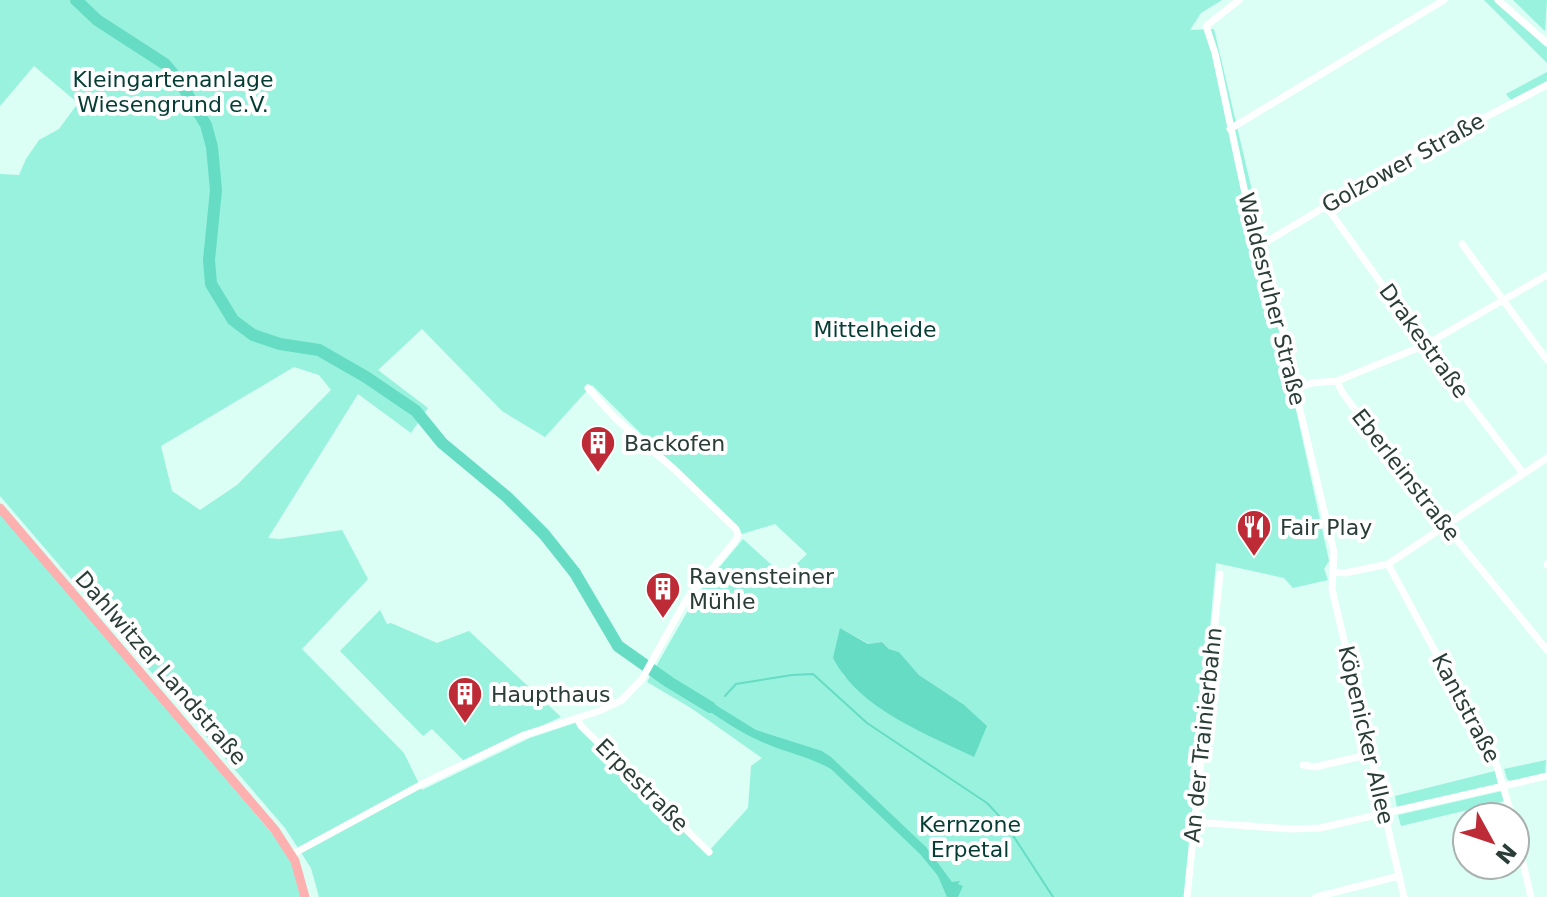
<svg xmlns="http://www.w3.org/2000/svg" width="1547" height="897" font-family="'DejaVu Sans',sans-serif">
  <rect width="100%" height="100%" fill="#dbfef5"/>
  <!-- green -->
  <path fill="#98f2de" fill-rule="evenodd" d="M0,0h1222l-21,13 -11,17 24,-1 53,225 5,45 57,262 -5,8 4,11 -35,8 -9,-10 -68,-15 -31,334h-866l-8,-29 -26,-40 -285,-332v-322l19,1 7,-16 13,-19 20,-11 19,-26 -44,-37 -34,40zM422,329l80,82 43,26 47,-52 150,149 33,-10 32,30 -23,22 -41,-37 -45,54 -51,89 44,26 71,50 -11,8 -3,42 -40,44 -130,-130 -48,16 -108,52 -18,-37 -102,-104 66,-70 -26,-49 -62,9 -12,-1 90,-144 53,39 17,-25 -50,-38zM294,367l25,8 12,15 -94,95 -37,25 -28,-19 -11,-45zM840,628l29,16 13,-2 7,7 10,3 20,23 44,29h-87l-33,-29z
    M1484,0h10l53,46v17z
    M1513,0h34l-2,31z
    M1547,72v9l-36,19 -5,-6z
    M0,512l284,336 9,17 8,32h-301z
    M380,610l7,14 4,-1 46,20 32,-12 92,86 -97,44 -32,-32 -9,7 -83,-85z
    M1546,760l-1,14 -35,7 -3,-2 -3,-10z
    M1495,771l3,14 -101,23 -2,-12z
    M1502,791l3,10 -104,25 -3,-11z"/>
  <!-- water -->
  <path fill="#67dcc4" d="M840,628l28,16 14,-2 7,7 10,3 20,23 44,29 24,22 -13,31c-49,-24 -114,-47 -141,-99z
    M698,697l8,2 50,31 66,21 9,6 95,90 26,35 8,-1 -2,3 5,2 -5,11h-11l-9,-21 -18,-22 -89,-85c-23,-13 -47,-17 -71,-28 -23,-10 -44,-26 -65,-39z"/>
  <g fill="none" stroke-linecap="round" stroke-linejoin="round">
    <!-- stream -->
    <path stroke="#67dcc4" stroke-width="2" d="M725,696l11,-12 56,-9 21,-1 54,49 120,80 16,17 50,77"/>
    <!-- river -->
    <path stroke="#67dcc4" stroke-width="12" d="M76,0l21,20 68,44 15,18 26,43 6,22 4,43 -7,70 2,24 22,36 20,15 27,9 39,6 47,27 50,34 26,32 65,54 37,37 31,39 43,73 51,36 41,25"/>
    <!-- minor -->
    <path stroke="#fff" stroke-width="7" d="M1239,0l-33,26 9,27 40,187 8,10 31,127 3,21 37,154 -2,37 72,308
      M1498,0l49,43
      M1230,129l214,-129
      M1326,206l99,139 98,128
      M1462,244l85,116
      M1261,245l142,-85 144,-75
      M1337,381l5,11 101,135 5,2 99,121
      M1295,388l17,-5 25,-2 88,-36 122,-70
      M1388,564l109,202 15,51
      M1547,564v1
      M1334,572l11,1 43,-9 159,-106
      M577,718l4,8 128,126
      M1303,765l12,2 56,-13
      M1194,822l97,7 29,-1 227,-52
      M1515,829l16,68
      M291,855l133,-72 100,-48 75,-24 23,-11 20,-21 44,-79 49,-59 3,-6 -2,-6 -62,-60 -59,-51 -27,-30
      M1187,897l33,-323
      M1316,897l83,-21"/>
    <!-- major -->
    <path stroke="#fcb1b0" stroke-width="9" d="M0,508l275,322 20,31 10,36"/>
  </g>
  <!-- icons -->
  <defs>
    <symbol id="building-pin" viewBox="-11 -11 22 30"><path d="M0 17L-7.5 6A9.5 9.5 0 1 1 7.5 6Z" fill="#bd2c36" stroke="#fff"/><path d="M-4-6H4V6H1V3H-1V6H-4ZM-2.5-4.3h1.7v1.8h-1.7ZM.8-4.3h1.7v1.8H.8ZM-2.5-1h1.7V.8h-1.7ZM.8-1h1.7V.8H.8Z" fill="#fff"/></symbol>
    <symbol id="restaurant-pin" viewBox="-11 -11 22 30"><path d="M0 17L-7.5 6A9.5 9.5 0 1 1 7.5 6Z" fill="#bd2c36" stroke="#fff"/><path d="M-5-6h1v4h1v-4h1v4h1v-4h1v5L-1.5 .5V6h-2V.5L-5-1ZM5-6V6H3V1.5H1.5Q1.5-4 5-6Z" fill="#fff"/></symbol>
  </defs>
  <g fill-rule="evenodd">
    <use href="#building-pin" x="578" y="423" width="40" height="54"/>
    <use href="#restaurant-pin" x="1234" y="507" width="40" height="54"/>
    <use href="#building-pin" x="643" y="569" width="40" height="54"/>
    <use href="#building-pin" x="445" y="674" width="40" height="54"/>
  </g>
  <g text-anchor="middle" dominant-baseline="central" stroke-width="8" stroke-linejoin="round" paint-order="stroke">
    <!-- park labels -->
    <g font-size="22" fill="#053d34" stroke="#fff">
      <text x="173" y="79">Kleingartenanlage<tspan x="173" dy="25">Wiesengrund e.V.</tspan></text>
      <text x="875" y="329">Mittelheide</text>
      <text x="970" y="824">Kernzone<tspan x="970" dy="25">Erpetal</tspan></text>
    </g>
    <!-- street labels -->
    <g font-size="22" fill="#2b3d38" stroke="#fff">
      <text transform="translate(1403 163) rotate(-29)">Golzower Straße</text>
      <text transform="translate(1272 299) rotate(76)">Waldesruher Straße</text>
      <text transform="translate(1424 341) rotate(54)">Drakestraße</text>
      <text transform="translate(1406 475) rotate(52)">Eberleinstraße</text>
      <text transform="translate(161 668) rotate(49)">Dahlwitzer Landstraße</text>
      <text transform="translate(1466 708) rotate(62)">Kantstraße</text>
      <text transform="translate(1203 735) rotate(-84)">An der Trainierbahn</text>
      <text transform="translate(1366 735) rotate(77)">Köpenicker Allee</text>
      <text transform="translate(642 785) rotate(45)">Erpestraße</text>
    </g>
    <!-- poi labels -->
    <g font-size="22" fill="#2b3d38" stroke="#fff" text-anchor="start">
      <text x="624" y="443">Backofen</text>
      <text x="1280" y="527">Fair Play</text>
      <text x="689" y="576">Ravensteiner<tspan x="689" dy="25">Mühle</tspan></text>
      <text x="491" y="694">Haupthaus</text>
    </g>
  </g>
  <!-- north arrow -->
  <g transform="translate(1491 841) rotate(130)"><circle r="38" fill="#ffffff" stroke="#aab1af" stroke-width="2"/>
  <path d="M0-6L14 30L0 20L-14 30Z" fill="#bd2c36"/>
  <text y="-12" font-size="22" font-weight="bold" text-anchor="middle" fill="#2b3d38">N</text>
  </g>
</svg>
